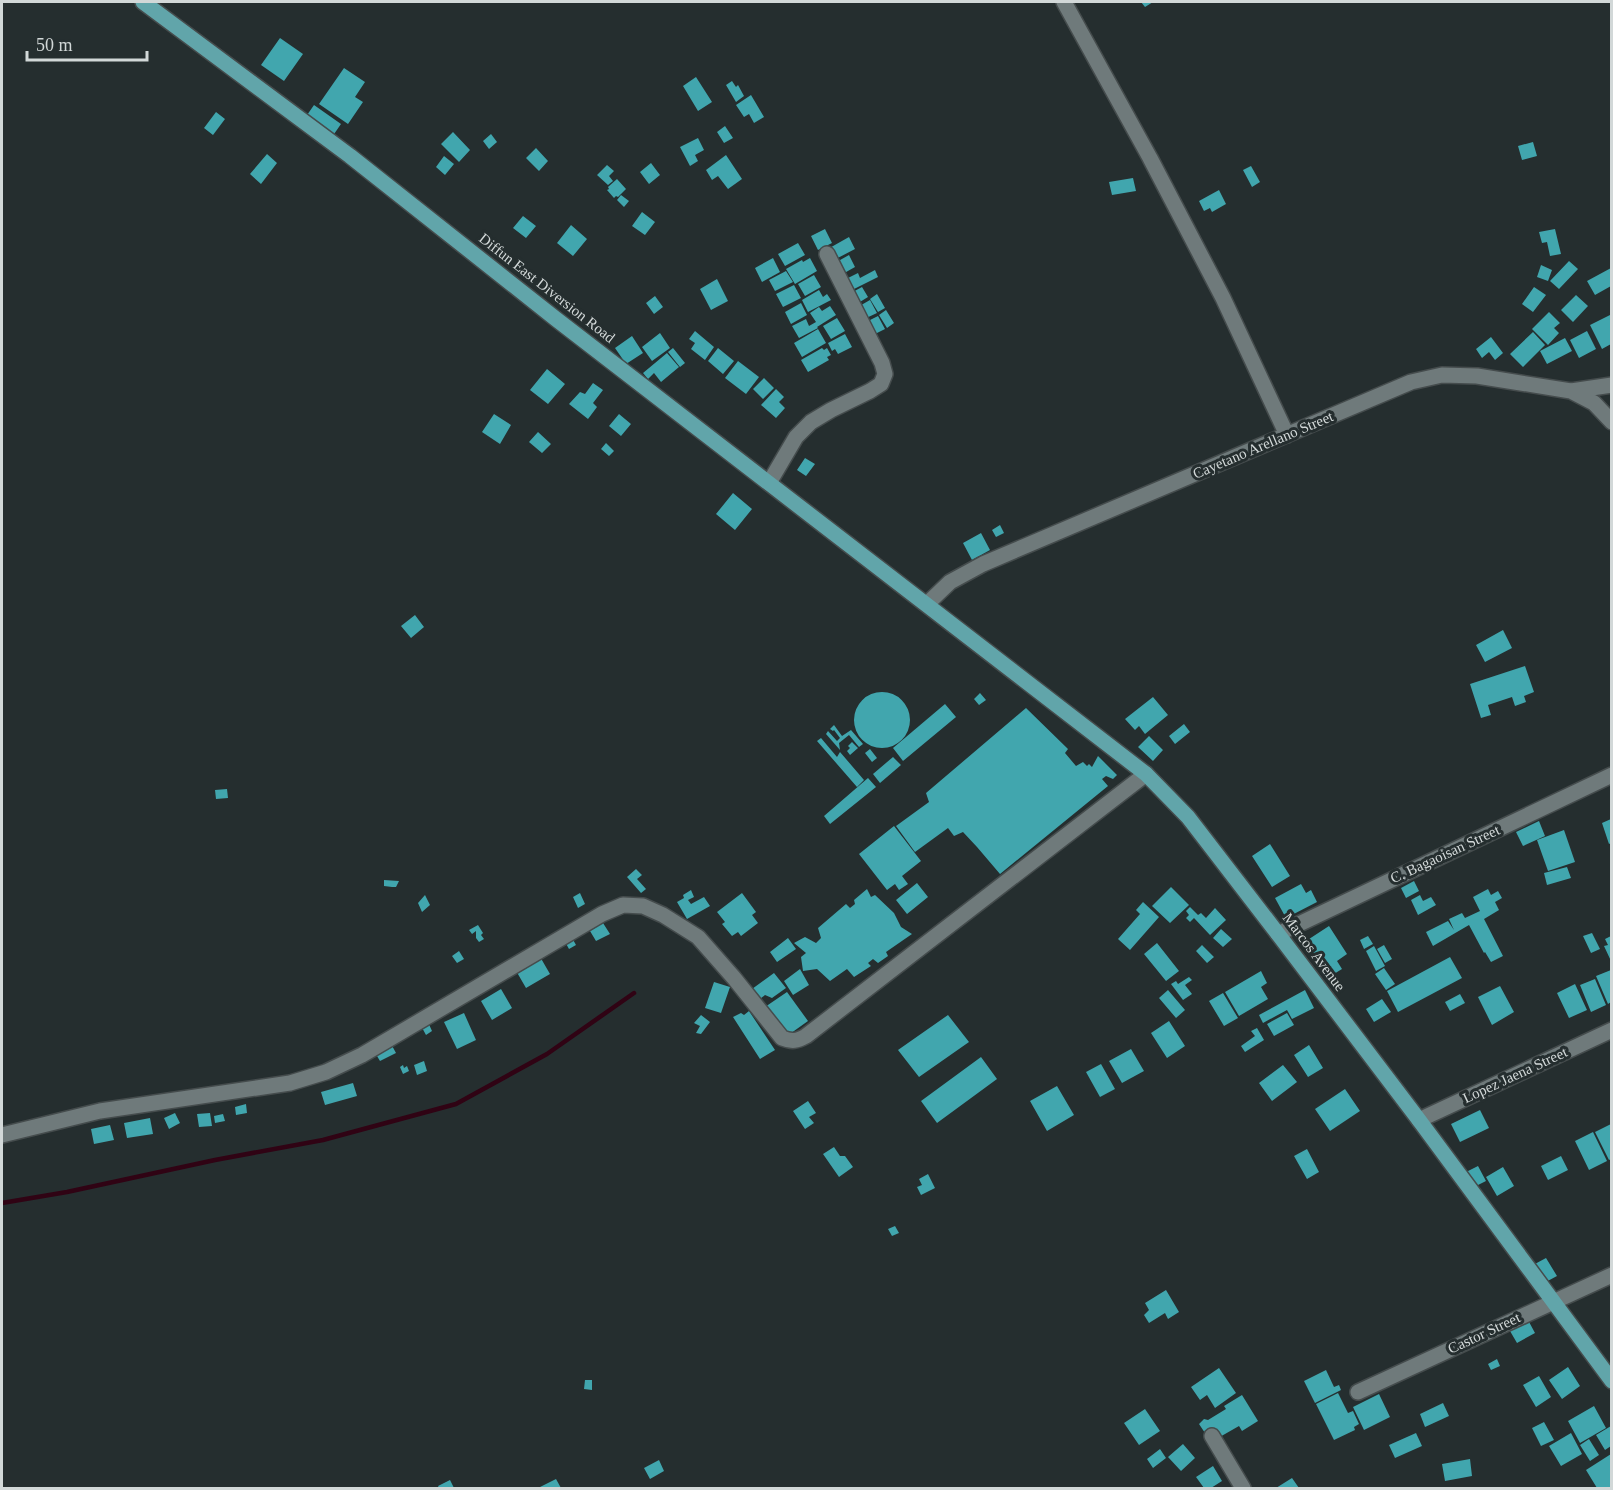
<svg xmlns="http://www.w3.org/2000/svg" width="1613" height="1490" font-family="'Times New Roman',serif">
  <rect width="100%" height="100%" fill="#252e2f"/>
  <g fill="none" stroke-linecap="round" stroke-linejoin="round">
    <!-- stream -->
    <path stroke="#300314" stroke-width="4.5" d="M2,1203l65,-11 148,-32 108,-20 133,-36 91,-50 87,-61"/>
  </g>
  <!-- building -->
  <path fill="#41a6ae" d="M1141,2h12l-8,5z
    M280,38l23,16 -19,27 -23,-16z
    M344,68l21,14 -10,15 8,5 -15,22 -29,-20z
    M696,77l16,25 -14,9 -15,-25z
    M732,81l4,6 2,-2 6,11 -8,6 -10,-17z
    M751,95l13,22 -10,6 -5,-9 -5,3 -8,-12z
    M314,105l27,19 -9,13 -27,-19z
    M216,112l9,7 -12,16 -9,-7z
    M725,126l8,12 -9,5 -7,-11z
    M453,132l17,18 -11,12 -18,-18z
    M491,134l6,8 -8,7 -6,-8z
    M698,138l6,12 -9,5 3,6 -8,5 -10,-19z
    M1533,142l4,14 -15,4 -4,-14z
    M536,148l12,13 -9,10 -13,-13z
    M267,154l10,9 -16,21 -11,-10z
    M726,155l16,24 -14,10 -10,-13 -6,4 -6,-10z
    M444,156l10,8 -9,11 -9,-8z
    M651,163l9,12 -11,9 -9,-12z
    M607,165l7,6 -5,5 4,5 -5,4 -11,-10z
    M1251,166l9,16 -8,5 -9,-17z
    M1133,178l3,13 -24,4 -3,-13z
    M617,179l9,10 -8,8 -2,-1 -2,2 -7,-8 2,-1 -1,-2z
    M1219,190l7,14 -14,8 -2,-4 -6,3 -5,-10z
    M621,195l8,6 -5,6 -7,-7z
    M642,212l13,10 -10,13 -13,-9z
    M523,216l13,10 -10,12 -13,-10z
    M571,225l16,14 -14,17 -16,-13z
    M825,229l7,14 -14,7 -7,-14z
    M1555,229l6,25 -11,2 -3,-14 -5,1 -3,-11z
    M849,237l6,12 -23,12 -6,-11z
    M798,243l7,12 -20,11 -7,-12z
    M849,255l6,12 -16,9 -6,-12z
    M773,258l7,14 -18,10 -7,-14z
    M810,258l7,13 -22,13 -9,-15 16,-9 1,2z
    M1569,261l9,8 -19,20 -9,-8z
    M1541,265l11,5 -4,11 -11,-4z
    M1611,268v18l-16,9 -8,-14z
    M875,270l3,7 -30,15 -6,-11 16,-8 2,5z
    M786,271l7,11 -18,9 -6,-11z
    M814,275l7,12 -16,9 -7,-12z
    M717,279l11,22 -17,9 -11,-21z
    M794,285l7,13 -18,9 -7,-13z
    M862,287l6,10 -13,8 -6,-11z
    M1534,287l12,8 -13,17 -11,-8z
    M819,290l4,7 4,-3 4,6 -23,12 -6,-12z
    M877,294l8,14 -7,4 -8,-13z
    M1576,295l12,11 -15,16 -12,-12z
    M655,296l8,11 -9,7 -8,-11z
    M870,300l7,13 -15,7 -6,-12z
    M801,303l6,12 -16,9 -6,-12z
    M830,306l6,9 -19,12 1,1 -19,10 -7,-12 14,-7 3,7 7,-4 -6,-9 9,-6 3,4z
    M886,310l8,13 -7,5 -8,-13z
    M1549,312l11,11 -6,5 5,5 -11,12 -16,-16z
    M1610,315l1,29 -9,5 -12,-24z
    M878,316l7,13 -14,7 -7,-13z
    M837,318l8,13 -14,8 -8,-13z
    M818,329l8,14 -24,14 -8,-14z
    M695,331l19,16 -9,13 -14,-11 4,-6 -6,-4z
    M1587,331l9,18 -17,9 -9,-18z
    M1533,332l12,13 -22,22 -13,-13z
    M660,333l10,15 -18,13 -10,-14z
    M845,334l7,13 -14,7 -3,-5 -3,2 -4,-8z
    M632,336l11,17 -17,11 -11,-16z
    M1491,337l12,16 -8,7 -6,-8 -7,6 -6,-9z
    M1565,338l7,13 -25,13 -7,-13z
    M673,348l12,15 -5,4 -12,-15z
    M718,348l16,13 -11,13 -15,-13z
    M822,348l2,2 3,-2 4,7 -4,2 2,3 -21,12 -7,-12z
    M667,353l12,14 -18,15 -7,-9 -6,6 -5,-6z
    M738,361l21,16 -13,17 -21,-16z
    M547,369l18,15 -17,20 -18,-14z
    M764,378l10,10 -11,11 -10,-10z
    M593,383l10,7 -10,13 4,4 -9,12 -19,-15 11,-12 5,2z
    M776,389l8,8 -5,5 6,6 -9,10 -15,-13z
    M494,414l17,11 -11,19 -18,-12z
    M619,414l12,10 -10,12 -12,-10z
    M538,432l13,12 -9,9 -13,-11z
    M606,443l8,8 -5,5 -8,-7z
    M805,458l10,6 -9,12 -9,-6z
    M733,493l19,16 -17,21 -19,-16z
    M1000,525l4,8 -8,4 -4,-7z
    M981,533l9,17 -18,10 -9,-17z
    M415,615l9,12 -13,11 -10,-12z
    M1503,630l9,18 -27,14 -9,-17z
    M1525,666l9,26 -10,4 2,6 -11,4 -3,-9 -24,8 3,10 -10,3 -11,-34z
    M854 720a28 28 0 1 1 56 0a28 28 0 1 1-56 0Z
    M980,693l6,7 -7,5 -5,-6z
    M1153,697l15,18 -23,19 -6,-8 -4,4 -10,-11z
    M945,704l11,13 -53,44 -10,-13z
    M1026,708l42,41 -3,4 11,13 7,-4 4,4 2,-2 3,3 6,-11 19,19 -4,4 -7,-3 -4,3 6,7 -108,88 -23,-27 -14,-15 -9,4 -6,-8 -33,24 -19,-26 33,-24 -3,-9z
    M1184,724l6,8 -15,12 -6,-8z
    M834,725l8,11 9,-6 12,14 -4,3 -10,-12 -10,8 1,7 -14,-16 2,-3 9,10 3,-3 -6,-8 -1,1 -3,-2z
    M1149,736l14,14 -10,11 -15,-14z
    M821,738l16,19 3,-5 24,28 -7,7 -40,-46z
    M852,742l6,6 -8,7 -3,-4 3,-3 -2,-2z
    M870,749l7,9 -5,4 -7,-9z
    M893,757l8,8 -21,18 -7,-9z
    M868,778l8,9 -46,37 -6,-8z
    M227,789l1,9 -12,1 -1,-9z
    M1611,819v24l-2,1 -7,-21z
    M1539,821l6,15 -22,10 -7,-14z
    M894,826l27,35 -19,15 6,8 -9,6 -4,-6 -8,6 -28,-36z
    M1564,830l11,32 -27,9 -11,-31z
    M1270,844l20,32 -18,11 -20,-31z
    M1567,867l4,11 -24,7 -3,-12z
    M636,869l6,6 -5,4 9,10 -5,4 -14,-16z
    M384,880l15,1 -3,6h-4l-8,-1z
    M1414,881l5,10 -13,7 -5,-10z
    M917,883l11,14 -21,17 -11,-14z
    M1301,884l5,9 5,-3 6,12 -31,16 -11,-20z
    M1171,887l18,18 -19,18 -18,-17z
    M867,889l4,8 4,-2 19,18 7,14 11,7 -26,18 2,4 -10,7 -5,-4 -5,4 3,3 -17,11 -7,-8 -17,12 -13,-12 -14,2 -2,-14 5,-4 -12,-10 11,-6 11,6 5,-5 -3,-10 28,-24 4,4 5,-4 -1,-4z
    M1488,889l3,6 7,-4 4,7 -7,4 4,8 -15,9 19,37 -12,6 -6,-10 -1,1 -15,-28 -36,21 -7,-14 22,-11 6,9 -5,-11 13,-6 3,5 15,-7 -7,-14z
    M691,890l3,7 -6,3 3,4 13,-7 6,9 -23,13 -10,-17 7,-4 -1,-3z
    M580,893l5,11 -7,4 -5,-11z
    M742,893l14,19 -4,3 6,8 -17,13 -3,-4 -6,4 -10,-12 3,-2 -8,-10z
    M425,895l5,10 -8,7 -4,-9z
    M1420,895l3,6 8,-4 5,8 -18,10 -7,-15z
    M1143,902l16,15 -29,33 -12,-11 22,-25 -4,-4z
    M1190,907l8,8 3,-2 5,5 9,-10 11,12 -16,15 -16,-17 -4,4 -4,-4 3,-3 -3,-4z
    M603,923l7,11 -14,7 -6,-10z
    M478,925l5,8 -2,2 3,4 -5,3 -3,-4v-7l-4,3 -3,-4z
    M1329,926l18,28 -10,7 5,8 -13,8 -23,-36z
    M1221,929l11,10 -9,8 -10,-9z
    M1592,933l8,16 -9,4 -8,-17z
    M571,936l5,9 -7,4 -5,-9z
    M1368,936l5,8 -9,5 -4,-9z
    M1611,936v25l-7,-15 4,-1 -3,-6z
    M788,938l8,11 -19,13 -7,-10z
    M1157,943l22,28 -13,10 -22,-27z
    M1202,945l12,12 -7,6 -11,-12z
    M1384,945l8,14 -7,4 -8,-14z
    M1374,946l11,20 -9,5 -10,-20z
    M459,951l5,8 -7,4 -5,-7z
    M539,955l11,19 -24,14 -11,-19z
    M1450,957l12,21 -64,34 -11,-21z
    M1384,968l11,16 -9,6 -11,-16z
    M800,969l9,16 -16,10 -9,-14z
    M1611,970v32l-3,2 -12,-28z
    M1261,971l6,12 -6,4 7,12 -29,17 -14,-24z
    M774,973l12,15 -14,10 -7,-3 -5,4 -8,-10z
    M1189,977l3,3 -7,5 7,9 -9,6 -12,-16 5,-3 2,3z
    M1595,979l11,26 -15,7 -11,-27z
    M714,982l16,5 -9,26 -16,-5z
    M1575,984l12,26 -18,8 -12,-25z
    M1500,986l14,26 -22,13 -14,-28z
    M501,989l11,19 -20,12 -11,-19z
    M1168,990l17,20 -9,8 -17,-20z
    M1305,990l9,18 -22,11 -5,-9 -24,13 -4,-8z
    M787,992l21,29 -21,15 -22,-29z
    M1223,993l15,25 -14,8 -15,-25z
    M1460,994l5,9 -15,8 -5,-9z
    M1382,999l9,13 -17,10 -8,-13z
    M749,1011l26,39 -15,9 -27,-42 8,-4 3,2z
    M464,1013l12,27 -19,9 -13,-27z
    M1287,1013l7,12 -20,11 -7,-12z
    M701,1015l9,7 -9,12 -5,-1 4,-7 -6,-3z
    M948,1015l21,27 -50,35 -21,-27z
    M427,1020l5,11 -6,4 -6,-11z
    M1169,1021l16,25 -18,12 -16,-25z
    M1257,1028l7,12 -19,12 -4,-6 14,-10 -4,-5z
    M390,1042l6,11 -16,8 -6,-10z
    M1309,1045l14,23 -15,9 -14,-22z
    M1131,1049l13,22 -22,12 -13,-22z
    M981,1057l16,22 -60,44 -16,-22z
    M424,1061l3,10 -10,4 -3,-10z
    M1101,1064l14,25 -15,8 -14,-25z
    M403,1065l1,3 3,-2 2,5 -6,3 -3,-7z
    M1283,1065l14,17 -25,19 -13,-18z
    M353,1083l4,13 -32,9 -4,-13z
    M1057,1086l17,29 -27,16 -17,-30z
    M1345,1089l15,22 -30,20 -15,-22z
    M808,1101l8,12 -7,4 5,6 -9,6 -12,-18z
    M246,1104l1,9 -11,2 -1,-8z
    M1480,1110l9,18 -29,14 -9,-18z
    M175,1113l5,10 -11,6 -5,-11z
    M210,1113l2,13 -13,1 -2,-13z
    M223,1114l2,7 -10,2 -1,-7z
    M150,1118l3,16 -26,4 -3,-15z
    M1611,1124v35l-2,1 -14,-28z
    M110,1125l4,15 -20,4 -3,-15z
    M1593,1132l14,29 -18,9 -14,-29z
    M834,1147l6,9h5l8,11 -14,10 -16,-23z
    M1307,1149l12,23 -12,7 -13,-23z
    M1561,1156l7,14 -20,10 -7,-14z
    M1478,1166l8,15 -14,7 -8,-15z
    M1503,1167l11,19 -17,10 -11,-19z
    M928,1174l7,14 -14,7 -4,-8 5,-2 -3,-6z
    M895,1226l4,7 -7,3 -4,-7z
    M1546,1258l11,18 -13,7 -11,-18z
    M1166,1290l13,22 -11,7 -3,-6 -16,10 -5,-8 5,-5 -4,-7z
    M1528,1320l7,13 -18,10 -7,-12z
    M1497,1359l3,7 -9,4 -3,-6z
    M1568,1367l12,19 -18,13 -13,-19z
    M1219,1368l17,25 -21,15 -8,-13 -7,5 -9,-13z
    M1326,1370l8,17 5,-2 2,5 -26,13 -11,-22z
    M1539,1376l12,21 -15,10 -13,-22z
    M585,1380h7v10l-8,-1z
    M1338,1393l10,20 5,-2 6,13 -5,3 1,3 -21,10 -18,-36z
    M1379,1394l11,23 -26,13 -11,-23z
    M1242,1395l16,26 -16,10 -3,-5 -21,12 -6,-9 -7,4 -6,-9 5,-5 4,1 18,-11 -2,-3z
    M1443,1403l6,13 -24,11 -5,-13z
    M1594,1406l12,22 -26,15 -12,-22z
    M1145,1409l15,22 -21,14 -15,-22z
    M1544,1422l10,18 -13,6 -9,-18z
    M1611,1426v20l-6,4 -9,-15z
    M1416,1433l6,13 -27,12 -6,-13z
    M1571,1433l11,21 -21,12 -12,-20z
    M1589,1439l10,16 -9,6 -10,-16z
    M1183,1444l12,14 -14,13 -13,-14z
    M1160,1449l6,9 -13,10 -6,-9z
    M1611,1454v34h-14l-11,-18z
    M1470,1459l2,17 -27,5 -3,-17z
    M659,1460l5,11 -14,8 -6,-11z
    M1213,1466l9,15 -11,7h-7l-8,-11z
    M1292,1478l7,10h-23z
    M556,1479l5,9h-23z
    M450,1480l4,8h-15l-1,-2z"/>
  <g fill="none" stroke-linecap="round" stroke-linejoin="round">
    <defs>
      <path id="minor" d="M1064,2l86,156 73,140 64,137
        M1571,391l41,-6
        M769,483l27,-46 15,-15 20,-12 39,-19 11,-7 4,-10 -3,-11 -55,-109
        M927,604l23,-22 33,-18 428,-182 31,-7 35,1 94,15 23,12 18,19
        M1278,934l334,-159
        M1419,1120l193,-90
        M2,1135l98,-24 190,-28 36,-11 36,-17 240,-141 21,-9 20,1 20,9 35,22 36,41 48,60c10,4 15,3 24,-2l340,-262
        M1358,1392l254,-117
        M1212,1436l31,52"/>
      <path id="major" d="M143,2l207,154 206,163 590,455 42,43 90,117 141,186 193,261"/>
    </defs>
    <!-- minor casing -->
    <use href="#minor" stroke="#454c4d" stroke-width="18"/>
    <!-- major casing -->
    <use href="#major" stroke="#454c4d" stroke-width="18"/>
    <!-- minor -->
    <use href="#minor" stroke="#6f7a7b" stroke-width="15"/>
    <!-- major -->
    <use href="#major" stroke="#61a5aa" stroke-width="15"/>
  </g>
  <g text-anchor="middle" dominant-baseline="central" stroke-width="6" stroke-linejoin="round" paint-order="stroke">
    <!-- street labels -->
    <g font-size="15" fill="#d2d8d8" stroke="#252e2f">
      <text transform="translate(547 288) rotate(38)">Diffun East Diversion Road</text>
      <text transform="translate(1263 445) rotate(-23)">Cayetano Arellano Street</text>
      <text transform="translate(1445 854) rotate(-25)">C. Bagaoisan Street</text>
      <text transform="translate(1314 952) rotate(53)">Marcos Avenue</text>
      <text transform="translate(1515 1075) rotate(-25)">Lopez Jaena Street</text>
      <text transform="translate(1484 1333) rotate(-25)">Castor Street</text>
    </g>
  </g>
  <!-- border -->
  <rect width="1613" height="1490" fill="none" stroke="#d2d8d8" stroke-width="6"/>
  <!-- scale -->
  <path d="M27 51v9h120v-9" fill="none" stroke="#d2d8d8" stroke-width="3"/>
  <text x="36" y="51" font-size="18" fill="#d2d8d8" stroke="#252e2f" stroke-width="4.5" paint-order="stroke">50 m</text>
</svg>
